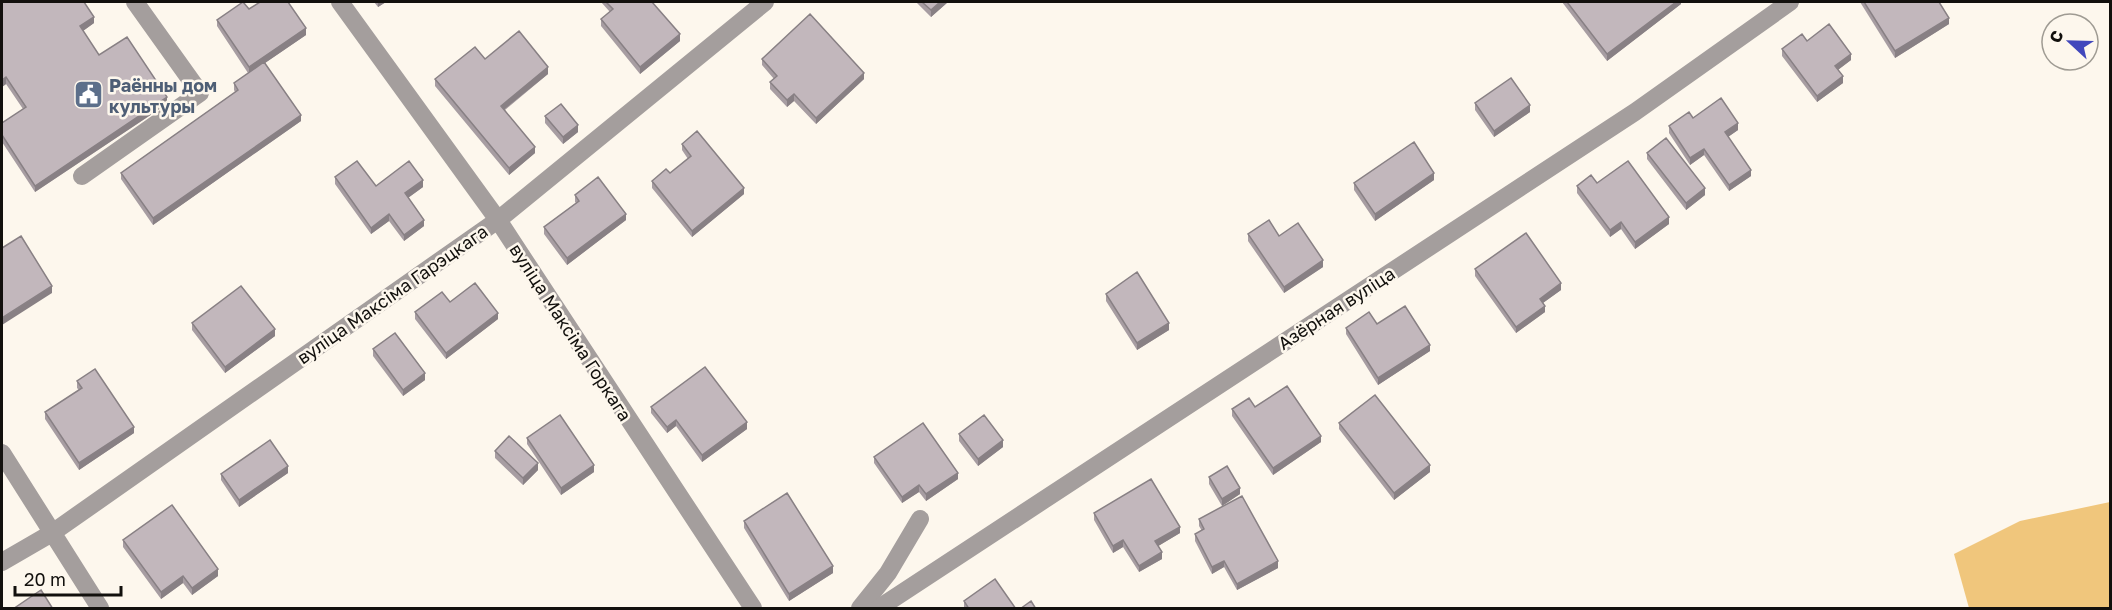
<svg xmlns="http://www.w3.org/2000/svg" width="2112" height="610" font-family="'Golos Text',sans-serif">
  <rect width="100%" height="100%" fill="#fdf7ed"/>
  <!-- green -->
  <path fill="#f0c67c" d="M2110,502v106h-141l-15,-54 66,-33z"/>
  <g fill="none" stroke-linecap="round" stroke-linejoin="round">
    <!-- lane -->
    <path stroke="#a49e9d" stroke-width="18" d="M82,176l118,-83 -65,-91
      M860,608l28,-35 32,-54"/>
    <!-- street -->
    <path stroke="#a49e9d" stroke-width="18" d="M340,2l158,218 255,388
      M2,453l98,155
      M2,562l50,-29 446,-313 267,-218
      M879,608l756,-496 155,-110"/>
  </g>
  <!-- wall -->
  <path fill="#a79da2" d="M2,2l92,21 -11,8 16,24 68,49 -132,88 -33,-50v-19l21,-14 -17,-25 -4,3z
    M374,2h12l-8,5z
    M601,2h51l28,39 -40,33 -39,-48v-7l9,-7z
    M916,2h32l-17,15z
    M1562,2h119v2l-74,57z
    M1860,2h79l10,22 -54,34z
    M249,9l57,26 -41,28 36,58 -148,104 -32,-46v-6l114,-81 -1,-2v-7l14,-10 -31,-47v-6z
    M1807,41l44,19 -13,10 5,13 -26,19 -35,-46v-7z
    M485,59l63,15 -43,36 30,43 -26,22 -74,-89v-7z
    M762,59l102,20 -48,45 -22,-23 -7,6 -17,-18v-7l4,-3 -12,-14z
    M1475,103l55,9 -36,25 -19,-27z
    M545,116l33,16 -15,12 -18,-21z
    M1693,118l45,12 -10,7 23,39 -22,15 -25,-36 -14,10 -21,-32v-7z
    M682,144l62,50 -52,43 -40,-49v-7l18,-8 18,-14 -6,-9z
    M1647,153l58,42 -19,15 -39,-51z
    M335,177l41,9 47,1 -15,11 16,28 -20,15 -15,-20 -18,13 -36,-50z
    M1434,180l-59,41 -21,-31v-7z
    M1597,183l72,41 -34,25 -14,-20 -11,8 -33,-44v-7z
    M575,195l51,25 -59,45 -23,-31v-7l32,-24 -1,-1z
    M1248,234l31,2 44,31 -39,26 -36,-52z
    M1475,269l86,21 -18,13 2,9 -29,21 -41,-57z
    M1106,294l63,36 -32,20 -31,-49z
    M450,302l48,17 -52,40 -31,-40v-7z
    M192,323l83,13 -50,37 -33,-43z
    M1377,324l53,27 -52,34 -32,-51v-6z
    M373,349l52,31 -22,16 -30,-40z
    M77,381l57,52 -55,37 -34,-51v-7l34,-22 -2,-2z
    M651,407l96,22 -45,33 -26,-36 -9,7 -16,-20z
    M1255,407l66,35 -48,33 -41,-59v-7z
    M1339,423l91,49 -36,28 -55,-71z
    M959,434l44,13 -25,19 -19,-25z
    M527,438l67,34 -33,23 -34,-51z
    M495,451l43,19 -15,15 -28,-27z
    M874,457l84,22 -32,22 -7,-9 -17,11 -28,-40z
    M288,473l-49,34 -18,-27v-6z
    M1209,477l31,17 -18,12 -13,-22z
    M1094,513l86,20 -22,13 4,13 -23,13 -16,-25 -10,6 -19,-33z
    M1199,519l79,49 -41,22 -13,-23 -12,7 -17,-33v-7l7,-3 -3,-5z
    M744,521l89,52 -44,28 -45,-73z
    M123,540l95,36 -26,19 -9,-12 -22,16 -38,-52z
    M964,601l52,8h-52z"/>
  <!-- shaded-wall -->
  <path fill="#888084" d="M378,2h8l-8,5z
    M940,2h8l-17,15v-7z
    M1676,2h5v2l-74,57v-7z
    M94,17v6l-14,10v-7z
    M1949,18v6l-54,34v-7z
    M306,28v7l-57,39v-7z
    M680,34v7l-40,33v-7z
    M1851,54v6l-16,12v-6z
    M548,67v7l-47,38v-6z
    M864,73v6l-48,45v-6z
    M1843,76v7l-26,19v-6z
    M6,77v7l-4,3v-7z
    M794,94v7l-7,6v-7z
    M167,97v7l-132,88v-6z
    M1530,105v7l-36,25v-6z
    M301,115v6l-148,104v-7z
    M1738,123v7l-13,9v-7z
    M578,125v7l-15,12v-7z
    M535,147v6l-26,22v-7z
    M1704,149v6l-14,10v-7z
    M1751,170v6l-22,15v-6z
    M1434,173v7l-59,41v-7z
    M423,180v7l-18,13v-7z
    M744,188v6l-52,43v-6z
    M1705,188v7l-19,15v-7z
    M389,214v7l-18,13v-6z
    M626,214v6l-59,45v-7z
    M1669,217v7l-34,25v-7z
    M424,220v6l-20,15v-6z
    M1621,222v7l-11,8v-7z
    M1323,260v7l-39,26v-6z
    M1561,283v7l-21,15v-6z
    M52,286v7l-50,32v-7z
    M1545,306v6l-29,21v-6z
    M498,313v6l-52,40v-6z
    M1169,323v7l-32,20v-7z
    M275,329v7l-50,37v-6z
    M1430,345v6l-52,34v-7z
    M425,373v7l-22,16v-6z
    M676,420v6l-9,7v-6z
    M747,422v7l-45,33v-7z
    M134,427v6l-55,37v-7z
    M1321,436v6l-48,33v-7z
    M1003,440v7l-25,19v-7z
    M538,463v7l-15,15v-7z
    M594,465v7l-33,23v-7z
    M1430,465v7l-36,28v-7z
    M288,466v7l-49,34v-7z
    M958,473v6l-32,22v-7z
    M919,485v7l-17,11v-6z
    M1240,488v6l-18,12v-7z
    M1180,527v6l-25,15v-7z
    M1123,540v7l-10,6v-7z
    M1162,552v7l-23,13v-6z
    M1224,561v6l-12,7v-7z
    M1278,561v7l-41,22v-6z
    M833,566v7l-44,28v-7z
    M218,569v7l-26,19v-7z
    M183,576v7l-22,16v-7z"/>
  <!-- building -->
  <path fill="#c2b7bc" stroke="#888084" stroke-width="1.5" d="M2,2h82l10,15 -14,9 19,29 28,-18 40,60 -132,89 -33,-51v-12l24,-16 -20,-30 -4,3z
    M243,2l6,7 11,-7h28l18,26 -57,39 -32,-47z
    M606,2h46l28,32 -40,33 -39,-48 12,-10z
    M922,2h18l-9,8z
    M1567,2h109l-69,52z
    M1864,2h75l10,16 -54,33z
    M810,14l54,59 -48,45 -22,-24 -7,6 -17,-18 7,-6 -15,-17z
    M1829,24l22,30 -16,12 8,10 -26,20 -35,-47 20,-15 5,7z
    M519,31l29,36 -47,39 34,41 -26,21 -74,-89 40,-32 10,12z
    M264,62l37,53 -148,103 -32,-45 117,-83 -4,-7z
    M1511,78l19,27 -36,26 -19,-28z
    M1721,98l17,25 -13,9 26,38 -22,15 -25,-36 -14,9 -21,-32 20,-14 4,6z
    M561,104l17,21 -15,12 -18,-21z
    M697,131l47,57 -52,43 -40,-50 14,-12 4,4 21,-17 -9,-12z
    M1666,138l39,50 -19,15 -39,-50z
    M1414,142l20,31 -59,41 -21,-31z
    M357,161l19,25 33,-25 14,19 -18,13 19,27 -20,15 -15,-21 -18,14 -36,-51z
    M1628,161l41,56 -34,25 -14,-20 -11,8 -33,-44 14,-11 6,8z
    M598,177l28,37 -59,44 -23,-31 35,-26 -4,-6z
    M1269,220l10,16 19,-13 25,37 -39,27 -36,-53z
    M1526,233l35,50 -21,16 5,7 -29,21 -41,-58z
    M21,236l31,50 -50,32v-70z
    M1137,272l32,51 -32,20 -31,-49z
    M475,283l23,30 -52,40 -31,-41 27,-20 8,10z
    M241,286l34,43 -50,38 -33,-44z
    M1405,306l25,39 -52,33 -32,-50 23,-16 8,12z
    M395,333l30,40 -22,17 -30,-41z
    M705,367l42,55 -45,33 -26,-35 -9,7 -16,-20z
    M95,369l39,58 -55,36 -34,-51 37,-24 -5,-7z
    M1287,386l34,50 -48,32 -41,-59 17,-11 6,9z
    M1375,395l55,70 -36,28 -55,-70z
    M560,415l34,50 -33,23 -34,-50z
    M984,415l19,25 -25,19 -19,-25z
    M923,423l35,50 -32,21 -7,-9 -17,12 -28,-40z
    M509,436l29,27 -15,15 -28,-27z
    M270,440l18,26 -49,34 -18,-26z
    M1227,466l13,22 -18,11 -13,-22z
    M1151,479l29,48 -25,14 7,11 -23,14 -16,-26 -10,6 -19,-33z
    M787,493l46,73 -44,28 -45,-73z
    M1242,496l36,65 -41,23 -13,-23 -12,6 -17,-33 9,-5 -5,-10z
    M172,505l46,64 -26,19 -9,-12 -22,16 -38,-52z
    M995,579l21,30h-47l-5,-8z
    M41,590l12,19h-40z
    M1031,601l5,8h-16z"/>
  <!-- icons -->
  <defs>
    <symbol id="civic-square" viewBox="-11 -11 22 22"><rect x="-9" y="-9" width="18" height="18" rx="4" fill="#5c6f8a" stroke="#fdf7ed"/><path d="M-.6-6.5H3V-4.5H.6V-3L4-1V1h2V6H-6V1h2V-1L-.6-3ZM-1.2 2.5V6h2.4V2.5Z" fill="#fff"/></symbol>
  </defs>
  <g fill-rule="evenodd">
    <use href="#civic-square" x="72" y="78" width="33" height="33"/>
  </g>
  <g text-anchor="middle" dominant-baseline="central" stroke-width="5" stroke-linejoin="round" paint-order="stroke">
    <!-- service labels -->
    <g font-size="18" font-weight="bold" fill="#4e5e75" stroke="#fdf7ed" text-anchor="start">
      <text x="109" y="85">Раённы дом<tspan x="109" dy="21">культуры</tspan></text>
    </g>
    <!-- street labels -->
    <g font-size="18" fill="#12100d" stroke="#fdf7ed">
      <text transform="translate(392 294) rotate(-35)">вуліца Максіма Гарэцкага</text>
      <text transform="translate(1336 308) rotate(-33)">Азёрная вуліца</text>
      <text transform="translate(571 332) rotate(57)">вуліца Максіма Горкага</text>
    </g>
  </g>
  <!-- border -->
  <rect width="2112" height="610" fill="none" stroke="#12100d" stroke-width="6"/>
  <!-- north arrow -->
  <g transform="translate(2070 42) rotate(292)"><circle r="28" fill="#fdf7ed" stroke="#9f9b93" stroke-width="1.5"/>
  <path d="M0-4.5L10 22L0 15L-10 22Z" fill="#4147bc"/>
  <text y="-9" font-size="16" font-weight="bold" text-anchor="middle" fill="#12100d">С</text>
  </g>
  <!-- scale -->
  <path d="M15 586v9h106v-9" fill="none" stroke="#12100d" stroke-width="3"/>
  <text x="24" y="586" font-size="18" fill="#12100d" stroke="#fdf7ed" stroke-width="4.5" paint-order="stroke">20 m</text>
</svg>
